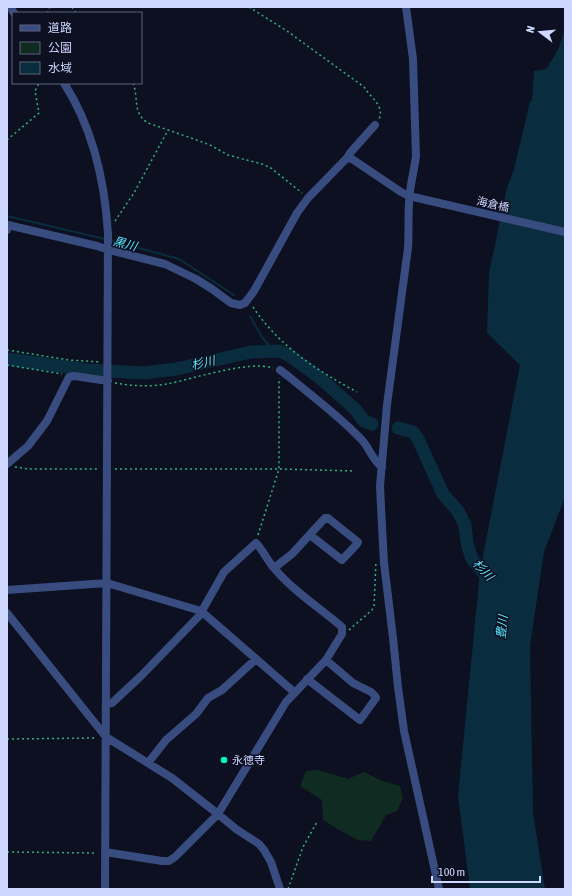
<svg xmlns="http://www.w3.org/2000/svg" width="572" height="896" font-family="'Asap Condensed','Noto Sans JP',sans-serif">
  <rect width="100%" height="100%" fill="#0d1021"/>
  <!-- green -->
  <path fill="#102b21" d="M318,770l30,9 16,-7 16,8 20,6 3,12 -6,13 -11,4 -15,26 -13,-1 -19,-10 -16,-10 -1,-20 -22,-14 6,-15z"/>
  <!-- water -->
  <path fill="#092d3e" d="M565,25v472l-21,55 -14,94 3,167 12,76h-75l-12,-93 22,-225 40,-206 -33,-32 2,-60 18,-85 7,-19 16,-67 2,-2 2,-29 12,-2c9,-12 17,-28 19,-44z"/>
  <g fill="none" stroke-linecap="round" stroke-linejoin="round">
    <!-- stream -->
    <path stroke="#092d3e" stroke-width="2" d="M7,216l98,23
      M109,240l70,19 55,36
      M250,316l12,21 11,13"/>
    <!-- river -->
    <path stroke="#092d3e" stroke-width="13" d="M7,359l82,11 54,3 33,-4 75,-17 29,-1 10,5 30,22 35,31 9,12 8,3
      M398,428l15,4 5,7 25,55 15,17 7,14 2,18 5,16 16,19 4,2"/>
    <!-- path -->
    <path stroke="#2db380" stroke-width="1.5" stroke-dasharray="2 3" stroke-linecap="butt" d="M72,7l4,6
      M249,7l38,24 77,56c6,10 21,19 15,32
      M47,13l3,-6
      M133,83c6,15 -1,30 15,40l46,16 16,6 18,10 34,9 9,4 31,25
      M7,140l32,-27 -4,-22 4,-8
      M115,221l19,-28 34,-63
      M253,307c26,39 63,63 104,85
      M7,350l62,10 32,2
      M7,365l55,9
      M115,383c17,3 34,4 52,1 26,-5 82,-24 106,-16
      M15,467l13,2h71
      M115,469h164l76,2
      M258,535l21,-66v-91
      M349,630l23,-20 2,-4 2,-45
      M7,739l90,-1
      M7,852l90,1
      M288,889l15,-42 14,-25"/>
    <!-- minor -->
    <path stroke="#384c80" stroke-width="8" d="M10,7l4,6
      M406,7l7,52 3,97c-2,16 -7,32 -7,48 -1,14 0,29 -1,44l-21,157 -7,81 1,21 3,56 9,75 5,49 6,44 35,158
      M64,83c28,44 41,99 44,151l-3,655
      M347,158l3,-5 25,-28
      M7,230l1,-5 89,21 12,4
      M280,370l8,6c24,20 50,39 72,62 9,8 12,22 22,29
      M7,464l21,-18 19,-25 22,-44 5,-1 34,5
      M274,568l18,-14 33,-36h3l30,24 -1,2 -15,16 -32,-25
      M7,590l100,-7 94,28 93,81
      M7,613l99,124 66,41 46,36 68,-112 40,-42 16,-26v-7c-22,-19 -50,-37 -68,-59 -7,-8 -11,-18 -18,-25l-32,29 -25,44 -58,60 -29,27 -6,1
      M307,679l53,41 16,-22 -1,-2 -4,-4 -18,-9 -27,-23
      M148,763l18,-23 30,-26 12,-16 14,-8 34,-31
      M105,852l57,9h7l6,-4 43,-43 18,15 23,15 5,6 7,12 9,27"/>
    <!-- tertiary -->
    <path stroke="#384c80" stroke-width="8" d="M109,250l56,14 31,15 16,10 19,14 9,2 5,-2 9,-12 43,-78 11,-15 36,-37 3,-3 5,1 49,33 8,4 156,36"/>
  </g>
  <!-- markers -->
  <circle fill="#00f8c2" stroke="#0d1021" stroke-width="1.5" cx="224" cy="760" r="4"/>
  <g text-anchor="middle" dominant-baseline="central" stroke-width="3" stroke-linejoin="round" paint-order="stroke">
    <!-- street labels -->
    <g font-size="11" fill="#cdd7ff" stroke="#0d1021">
      <text transform="translate(493 204) rotate(13)">海倉橋</text>
    </g>
    <!-- poi labels -->
    <g font-size="11" fill="#cdd7ff" stroke="#0d1021" text-anchor="start">
      <text x="232" y="760">永徳寺</text>
    </g>
    <!-- water labels -->
    <g font-size="12" font-style="italic" fill="#5be7ff" stroke="#0d1021">
      <text transform="translate(125 244) rotate(15)">黒川</text>
      <text transform="translate(203 363) rotate(-13)">杉川</text>
      <text transform="translate(483 570) rotate(46)">杉川</text>
      <text transform="translate(502 627) rotate(-84)">豊川</text>
    </g>
  </g>
  <!-- border -->
  <rect width="572" height="896" fill="none" stroke="#cdd7ff" stroke-width="16"/>
  <!-- legend -->
  <rect x="12" y="12" width="130" height="72" fill="#0d1021" stroke="#5a607a"/>
  <rect x="20" y="25" width="20" height="6" fill="#384c80" stroke="#5a607a"/>
  <text x="48" y="32" font-size="12" fill="#cdd7ff">道路</text>
  <rect x="20" y="42" width="20" height="12" fill="#102b21" stroke="#5a607a"/>
  <text x="48" y="52" font-size="12" fill="#cdd7ff">公園</text>
  <rect x="20" y="62" width="20" height="12" fill="#092d3e" stroke="#5a607a"/>
  <text x="48" y="72" font-size="12" fill="#cdd7ff">水域</text>
  <!-- north arrow -->
  <g transform="translate(540 32) rotate(286)" stroke="#0d1021" stroke-width="3" paint-order="stroke">
  <path d="M0-3L7 15L0 10L-7 15Z" fill="#cdd7ff"/>
  <text y="-6" font-size="11" font-weight="bold" text-anchor="middle" fill="#cdd7ff">N</text>
  </g>
  <!-- scale -->
  <path d="M432 876v6h108v-6" fill="none" stroke="#cdd7ff" stroke-width="2"/>
  <text x="438" y="876" font-size="12" fill="#cdd7ff" stroke="#0d1021" stroke-width="3" paint-order="stroke">100 m</text>
</svg>
